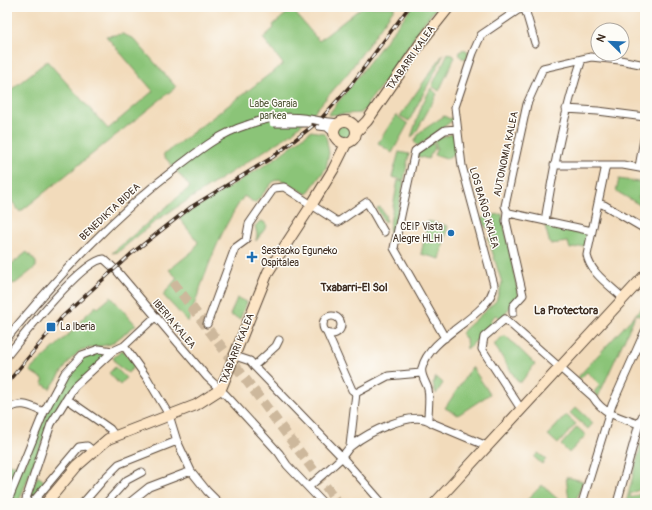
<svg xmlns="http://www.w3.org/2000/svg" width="652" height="510" font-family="Pangolin,sans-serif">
  <rect width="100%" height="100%" fill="#fdfcf7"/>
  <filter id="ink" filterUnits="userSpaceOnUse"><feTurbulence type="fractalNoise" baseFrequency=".025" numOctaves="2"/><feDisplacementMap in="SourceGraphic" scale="8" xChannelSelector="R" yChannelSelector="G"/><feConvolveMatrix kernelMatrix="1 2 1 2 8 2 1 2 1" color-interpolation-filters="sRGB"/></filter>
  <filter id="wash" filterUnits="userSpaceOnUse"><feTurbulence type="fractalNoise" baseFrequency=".012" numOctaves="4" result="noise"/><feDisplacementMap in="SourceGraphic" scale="16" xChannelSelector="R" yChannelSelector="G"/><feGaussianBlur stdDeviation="0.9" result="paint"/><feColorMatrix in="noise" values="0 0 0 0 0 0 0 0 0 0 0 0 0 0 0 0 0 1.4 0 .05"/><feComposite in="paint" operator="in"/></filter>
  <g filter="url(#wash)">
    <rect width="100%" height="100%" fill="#f2dbbb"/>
    <!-- green -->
    <path fill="#8bc478" stroke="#63774b" d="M362,7h33l-47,66 -32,37 -24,23 -135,87 -39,32 -6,1 78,-66 -27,-32 120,-91 -20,-26 11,-10 -1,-3 19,-16 27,32z
      M412,7h25l-19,23 -6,11 -21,30 -2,5 -22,28 2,2 -8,7 -33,2z
      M123,34l11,5 42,48 -156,125 -13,-17v-102l40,-32 61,68 45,-38 -47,-55z
      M459.5 54a4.5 4.5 0 1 1 9 0a4.5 4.5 0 1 1-9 0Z
      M444,53l-4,9 -31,59 -9,-5z
      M448,53l7,4 -16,34 -7,-5z
      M431,88l6,6 -22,40 -4,3 11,-32z
      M396,115l12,9 -16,29 -14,-10z
      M444,116l6,3 3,-2v3l-35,26 -4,-4 6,-10z
      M335 132a9 9 0 1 1 18 0a9 9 0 1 1-18 0Z
      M311,131l12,2 3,3 3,17 -3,15 -19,26 -21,-12 -7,-3 -6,3 -18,21 -11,-7c-27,38 -40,83 -56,126l-25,-27 14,-17 -8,-8 25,-20 4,-8 -19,-24 94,-58z
      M453,134l6,16 -13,9 -12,-4 3,-7 -3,-9z
      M432,140l3,8 -7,11 -11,-3 1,-5z
      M399,152l10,2 -5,26 -12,-3z
      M619,179l26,4v5l-7,10 7,4v6l-29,-17z
      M398,180l6,1 -12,57 -3,-10z
      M380,207l5,8 1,6 -2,1 -7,-14z
      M502,214l17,83 -19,22 -4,-4 -6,5 4,4 -27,25 -1,-10 -5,-6 35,-32 6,-18 -14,-45 8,-3 -3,-20z
      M488,217l3,11h-5l-4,-10z
      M260,221l4,1 3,4 -11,15 1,-7 -2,-8z
      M428,221l20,5 -8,33 -19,-5z
      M548,223l42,9 -3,13 -17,4 -2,-7 -18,2 -5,-18z
      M27,252l9,10v5l-20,16 -5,1 -2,-3v-15z
      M111,297l25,28 -25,19 -30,6 -10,9 -21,30 -8,-6 2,-3 -14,-9 2,-3 49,-45 -1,-2 16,-15 2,2z
      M237,298l10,4 -7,17 -10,-4z
      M645,304v14l-9,-4 -38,83 -4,-5 6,-7 -13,-13 -7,7 -2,-2z
      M503,336h3l29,28 -14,18h-3l-23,-36v-3z
      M123,350l12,16 -7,7 -10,-7 -5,-8z
      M99,352l10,3 -45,42 -16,30 -29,74 2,2h-14l1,-39 16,3c14,-32 30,-83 55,-106 5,-5 14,-7 20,-9z
      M115,367l11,11 -6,7 -11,-12z
      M472,367l18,27 -32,21 -13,-7z
      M436,377l7,6 -7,11 -3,-10z
      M576,407l17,16 -5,6 -18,-16z
      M566,415l10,9 -18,20 -10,-9z
      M577,427l9,8 -17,18 -8,-8z
      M642,440l3,47 -15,7 1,4 14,-6v5l-12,6h-7z
      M538,453l8,6 -4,5 -8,-7z
      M38,476l6,5 -13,18 -1,-6z
      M566,477l17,4 -8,22 -6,-3z
      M542,485l20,18h-32l-3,-3z"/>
  </g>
  <g filter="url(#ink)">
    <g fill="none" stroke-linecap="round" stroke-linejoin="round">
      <!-- secondary-tunnel -->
      <path stroke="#cdb89c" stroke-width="10" stroke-dasharray="10 5" stroke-linecap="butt" d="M173,282l165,221"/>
      <defs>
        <path id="street" d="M644,7h1
          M525,9l10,34
          M566,109l32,2 47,6
          M320,121l19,2
          M319,126l8,1 7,6
          M554,165h69l22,4
          M606,165l-19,90c3,18 24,31 37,44
          M639,167l6,-33
          M598,203l6,2 41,24
          M507,211l2,2 83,18
          M545,221c9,-55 19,-109 37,-162
          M513,313v-7l10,-11 -17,-74 1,-10 -2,-5 22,-102 16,-36 48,-11 29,3 25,5
          M323 325a9 9 0 1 1 18 0a9 9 0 1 1-18 0Z
          M207,324l28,-76 11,-8 3,-16 25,-36 10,-1 54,35 29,-20 17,30
          M327,333l25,57 4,3
          M7,338c52,-63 107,-123 173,-173 21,-16 41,-32 67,-40
          M445,338l-51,-90 21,-97 30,-21 12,-1
          M124,346l23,32 22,37 8,26 14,30 16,20 12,12
          M7,356c16,-20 75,-96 97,-97l13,12 90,106 19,18 53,58 8,12 36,38
          M235,356l15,5 4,5 88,91 40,46
          M254,366l22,-20 3,-6
          M356,393l32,-17 33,-3
          M67,399l43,30 5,7
          M521,409l-39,-60 2,-12 21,-18 88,78c10,17 28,21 46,27
          M7,410c13,-10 23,-4 37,2
          M428,419c0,-10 2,-21 0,-30 -2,-7 -8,-14 -6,-21 8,-34 69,-51 72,-83l-32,-119 -7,-59 18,-54 8,-18 37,-25 15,-3
          M350,446l6,-53
          M309,487c10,-10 22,-19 32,-29 4,-4 6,-9 10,-12 16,-13 64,-38 81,-23l55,23
          M7,503l37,-91 21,-39 17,-18 17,-6 14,2 11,-5 31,-29
          M27,503l-1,-4 25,-75 23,-37 39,-36
          M32,503l47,-56 8,-1 6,5
          M83,503l21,-24 15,-15 58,-23
          M106,503l21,-23 15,-8
          M129,503l20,-16 42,-16
          M582,503l30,-98 33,-74
          M617,503l22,-79 6,-14"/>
        <path id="secondary" d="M334 132a11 11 0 1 1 22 0a11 11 0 1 1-22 0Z
          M356,132l11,-11 55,-80 27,-34
          M46,503l31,-37 31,-27 88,-34 25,-16 47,-117 43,-66 22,-36 13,-26
          M435,503l210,-228"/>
      </defs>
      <!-- street casing -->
      <use href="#street" stroke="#564536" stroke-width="9"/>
      <!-- secondary casing -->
      <use href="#secondary" stroke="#564536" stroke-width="12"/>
      <!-- street -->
      <use href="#street" stroke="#fff" stroke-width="7"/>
      <!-- secondary -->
      <use href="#secondary" stroke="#fde5c5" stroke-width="10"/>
      <defs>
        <path id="rail" d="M7,383l55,-66 69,-63 60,-47 82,-50 46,-36 32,-36 58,-78"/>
      </defs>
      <!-- rail casing -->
      <use href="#rail" stroke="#3b2a1e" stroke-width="3.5"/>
      <!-- rail -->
      <use href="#rail" stroke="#fdfcf7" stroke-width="2" stroke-dasharray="6" stroke-linecap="butt"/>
      <defs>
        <path id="street-bridge" d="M273,123h35
          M247,125c24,-9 48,-10 73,-4"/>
      </defs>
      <!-- street-bridge casing -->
      <use href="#street-bridge" stroke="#564536" stroke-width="9" stroke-linecap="butt"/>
      <!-- street-bridge -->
      <use href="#street-bridge" stroke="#fff" stroke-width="7"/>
    </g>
  </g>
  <!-- markers -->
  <g fill="#1f6fb2" stroke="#fdfcf7" stroke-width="1.5">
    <circle cx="451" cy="233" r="4"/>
    <path d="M250 251h4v4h4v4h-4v4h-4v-4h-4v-4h4z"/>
    <rect x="46" y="322" width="10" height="10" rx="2"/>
  </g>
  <g text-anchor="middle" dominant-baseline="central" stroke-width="3" stroke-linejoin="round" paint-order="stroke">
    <!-- street labels -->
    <g font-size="10" fill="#3b2a1e" stroke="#fdfcf7">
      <text transform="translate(411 58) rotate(-55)">TXABARRI KALEA</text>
      <text transform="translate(506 154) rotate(-78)">AUTONOMIA KALEA</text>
      <text transform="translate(484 208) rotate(74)">LOS BAÑOS KALEA</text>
      <text transform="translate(110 212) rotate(-43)">BENEDIKTA BIDEA</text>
      <text transform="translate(174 324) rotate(50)">IBERIA KALEA</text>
      <text transform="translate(237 349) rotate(-68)">TXABARRI KALEA</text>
    </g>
    <!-- park labels -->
    <g font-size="10" fill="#535839" stroke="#fdfcf7">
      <text x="273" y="104">Labe Garaia<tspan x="273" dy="12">parkea</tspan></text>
    </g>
    <!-- poi labels -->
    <g font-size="10" fill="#3b2a1e" stroke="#fdfcf7" text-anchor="start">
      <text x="443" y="227" text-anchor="end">CEIP Vista<tspan x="443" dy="12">Alegre HLHI</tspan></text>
      <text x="261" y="251">Sestaoko Eguneko<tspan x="261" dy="12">Ospitalea</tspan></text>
      <text x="60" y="327">La Iberia</text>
    </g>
    <!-- neighbourhood labels -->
    <g font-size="11" font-weight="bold" fill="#3b2a1e" stroke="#fdfcf7">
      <text x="354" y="287">Txabarri-El Sol</text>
      <text x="566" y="310">La Protectora</text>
    </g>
  </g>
  <!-- margin -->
  <rect width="652" height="510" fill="none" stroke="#fdfcf7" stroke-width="24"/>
  <!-- north arrow -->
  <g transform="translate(610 42) rotate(293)"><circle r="19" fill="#fdfcf7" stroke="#afa8a0"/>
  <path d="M0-3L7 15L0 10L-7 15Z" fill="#1f6fb2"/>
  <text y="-6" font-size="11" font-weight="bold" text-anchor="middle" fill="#3b2a1e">N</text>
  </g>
</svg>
